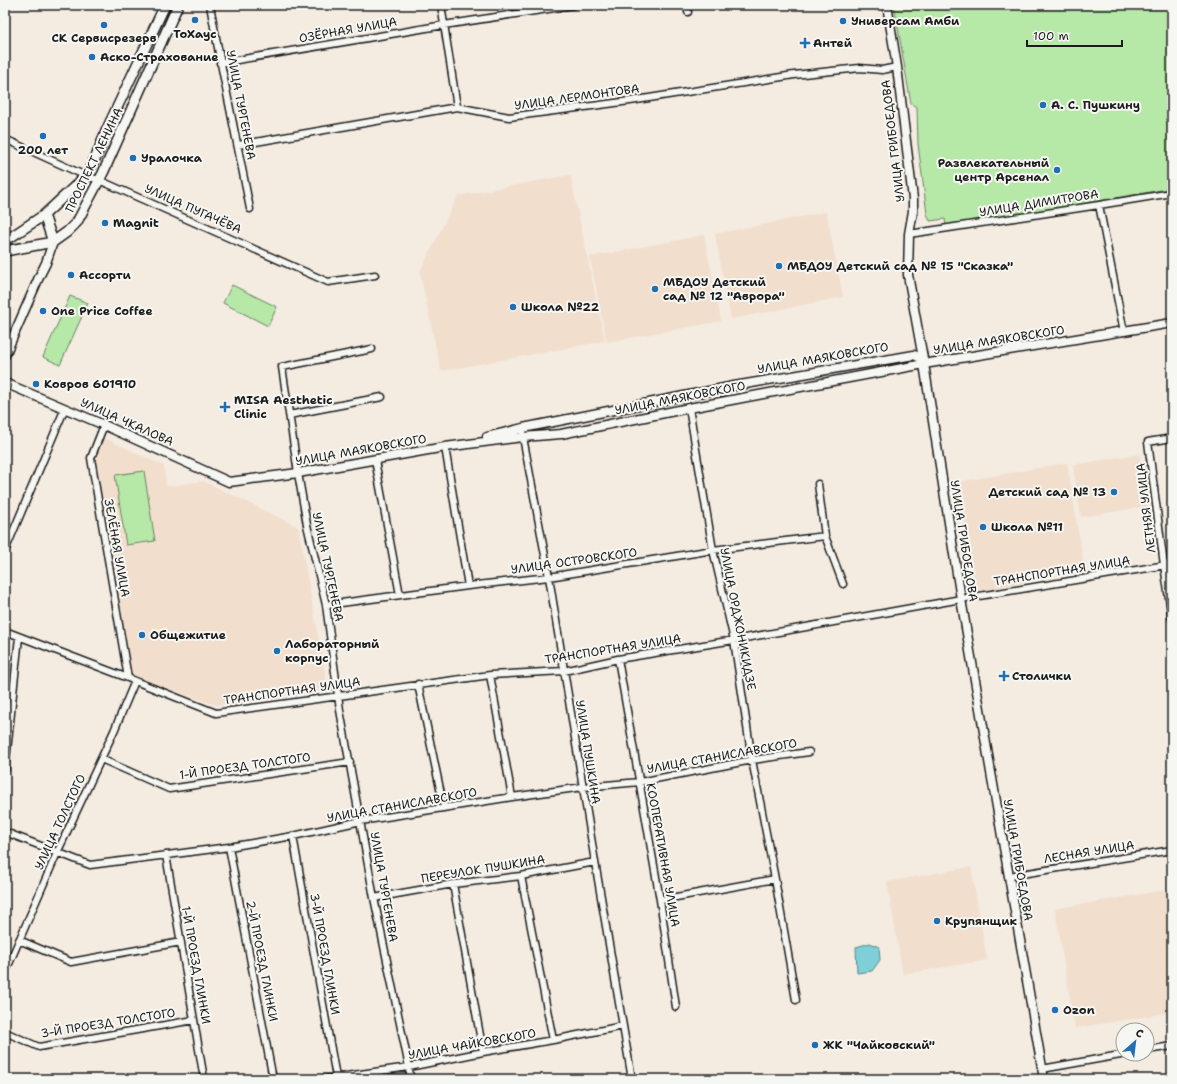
<svg xmlns="http://www.w3.org/2000/svg" width="1177" height="1084" font-family="'Shantell Sans',sans-serif">
  <rect width="100%" height="100%" fill="#f4ebe1"/>
  <filter id="ink" filterUnits="userSpaceOnUse"><feTurbulence type="fractalNoise" baseFrequency=".025" numOctaves="2"/><feDisplacementMap in="SourceGraphic" scale="8" xChannelSelector="R" yChannelSelector="G"/><feConvolveMatrix kernelMatrix="1 2 1 2 8 2 1 2 1" color-interpolation-filters="sRGB"/></filter>
  <g filter="url(#ink)">
    <!-- built -->
    <path fill="#f1decc" d="M570,175l35,166 -164,30 -21,-99 38,-76z
      M826,212l17,85 -112,22 -16,-85z
      M704,235l17,86 -114,21 -17,-85z
      M104,438l60,28 2,20h5l32,-5 95,46 30,162 -112,16 -84,-29 -38,-217z
      M1139,454l9,52 -67,11 -8,-52z
      M1067,463l17,104 -59,9 1,6 -50,9 -17,-109z
      M971,867l16,93 -84,14 -16,-92z
      M1172,889v123l-97,16 -20,-119z"/>
    <!-- green -->
    <path fill="#b6e8a8" stroke="#698262" d="M894,5h278v183l-79,14 -147,24 -1,-7 -15,2 -3,-7 -9,-70 -1,-37 -6,-3z
      M232,285l45,22 -9,19 -45,-23z
      M70,296l18,7 -28,62 -17,-8z
      M144,471l11,70 -29,4 -11,-70z"/>
    <!-- water -->
    <path fill="#7ecfd7" stroke="#57878c" d="M870,943l9,4 1,13 -8,11 -15,2 -1,-26z"/>
    <g fill="none" stroke-linecap="round" stroke-linejoin="round">
      <defs>
        <path id="minor" d="M210,5c12,68 27,136 40,204
          M441,5l16,102
          M687,5l1,7
          M220,63l224,-38 130,-20
          M5,139l70,32 11,5 13,4 229,102 47,-7
          M238,145l219,-38 52,10 121,-16 164,-26 66,-7 22,2 15,-3
          M1099,205l25,127
          M909,234l190,-29 73,-12
          M372,349l-90,18 16,106 9,52 19,80 14,105 34,188 35,169 1,12
          M689,408l24,142 21,90 18,120 23,119 21,121
          M289,415l93,-18
          M104,425l-13,33 37,220
          M523,428v9l26,140 46,285 37,217
          M1172,438l-24,4 16,123 8,54
          M445,447l23,139
          M375,460l25,135
          M818,484l7,52 18,48
          M5,551l60,-143
          M326,605l142,-19 81,-9 164,-27 112,-14
          M5,631l123,47 7,3 81,32 274,-38 74,-4 54,-12 116,-19 227,-41 211,-35
          M618,659l42,241 16,107
          M490,675l22,122
          M418,684l26,124
          M101,759l68,30 181,-27
          M5,770l14,-133
          M5,832l85,33 139,-18 64,-11 68,-15 151,-24 71,-10 57,-5 112,-22 57,-8
          M293,836l43,241
          M229,847l44,232
          M166,855l38,224
          M521,876l32,164
          M1009,876l163,-26
          M453,884l30,168
          M374,898l79,-14 68,-8 74,-14
          M660,900l115,-21
          M19,940l52,22 110,-20
          M5,973l52,-120 57,-122 21,-50
          M5,1032l34,15 155,-27
          M1147,1050l25,-4
          M1042,1069l84,-15
          M325,1079l84,-12 74,-15 70,-12 70,-14"/>
        <path id="tertiary" d="M887,5l10,62 16,132v12l-4,23 -1,41 16,89 37,235 83,480
          M5,355l35,-80 6,-12 7,-21
          M5,383l99,42 125,57 69,-9 147,-26 78,-10 38,-3 128,-26 235,-44 248,-41
          M487,437l36,-9 211,-42 180,-31 9,4"/>
        <path id="secondary" d="M44,215l9,27
          M5,241l39,-26 42,-39 10,-19 11,-28 58,-124
          M5,251l48,-9 14,-10 10,-10 26,-49 75,-168"/>
      </defs>
      <!-- minor casing -->
      <use href="#minor" stroke="#1c1c1c" stroke-width="9"/>
      <!-- tertiary casing -->
      <use href="#tertiary" stroke="#1c1c1c" stroke-width="11"/>
      <!-- secondary casing -->
      <use href="#secondary" stroke="#1c1c1c" stroke-width="12"/>
      <!-- minor -->
      <use href="#minor" stroke="#f6f6f2" stroke-width="6"/>
      <!-- tertiary -->
      <use href="#tertiary" stroke="#f6f6f2" stroke-width="8"/>
      <!-- secondary -->
      <use href="#secondary" stroke="#f6f6f2" stroke-width="9"/>
    </g>
  </g>
  <!-- markers -->
  <g fill="#1f6fb2" stroke="#f6f6f2" stroke-width="1.5">
    <circle cx="195" cy="20" r="4"/>
    <circle cx="843" cy="21" r="4"/>
    <circle cx="104" cy="25" r="4"/>
    <path d="M803 37h4v4h4v4h-4v4h-4v-4h-4v-4h4z"/>
    <circle cx="92" cy="57" r="4"/>
    <circle cx="1043" cy="105" r="4"/>
    <circle cx="43" cy="136" r="4"/>
    <circle cx="133" cy="158" r="4"/>
    <circle cx="1057" cy="170" r="4"/>
    <circle cx="105" cy="223" r="4"/>
    <circle cx="779" cy="266" r="4"/>
    <circle cx="71" cy="275" r="4"/>
    <circle cx="655" cy="289" r="4"/>
    <circle cx="513" cy="307" r="4"/>
    <circle cx="43" cy="311" r="4"/>
    <circle cx="36" cy="384" r="4"/>
    <path d="M223 401h4v4h4v4h-4v4h-4v-4h-4v-4h4z"/>
    <circle cx="1114" cy="492" r="4"/>
    <circle cx="983" cy="527" r="4"/>
    <circle cx="142" cy="635" r="4"/>
    <circle cx="277" cy="651" r="4"/>
    <path d="M1002 670h4v4h4v4h-4v4h-4v-4h-4v-4h4z"/>
    <circle cx="937" cy="921" r="4"/>
    <circle cx="1055" cy="1010" r="4"/>
    <circle cx="815" cy="1045" r="4"/>
  </g>
  <g text-anchor="middle" dominant-baseline="central" stroke-width="4" stroke-linejoin="round" paint-order="stroke">
    <!-- poi labels -->
    <g font-size="12" font-weight="bold" fill="#1c1c1c" stroke="#f6f6f2" text-anchor="start">
      <text x="851" y="21">Универсам Амби</text>
      <text x="195" y="34" text-anchor="middle">ТоХаус</text>
      <text x="104" y="38" text-anchor="middle">СК Сервисрезерв</text>
      <text x="813" y="43">Антей</text>
      <text x="100" y="57">Аско-Страхование</text>
      <text x="1051" y="105">А. С. Пушкину</text>
      <text x="43" y="150" text-anchor="middle">200 лет</text>
      <text x="141" y="158">Уралочка</text>
      <text x="1049" y="163" text-anchor="end">Развлекательный<tspan x="1049" dy="14">центр Арсенал</tspan></text>
      <text x="113" y="223">Magnit</text>
      <text x="787" y="266">МБДОУ Детский сад № 15 "Сказка"</text>
      <text x="79" y="275">Ассорти</text>
      <text x="663" y="282">МБДОУ Детский<tspan x="663" dy="14">сад № 12 "Аврора"</tspan></text>
      <text x="521" y="307">Школа №22</text>
      <text x="51" y="311">One Price Coffee</text>
      <text x="44" y="384">Ковров 601910</text>
      <text x="234" y="400">MISA Aesthetic<tspan x="234" dy="14">Clinic</tspan></text>
      <text x="1106" y="492" text-anchor="end">Детский сад № 13</text>
      <text x="991" y="527">Школа №11</text>
      <text x="150" y="635">Общежитие</text>
      <text x="285" y="644">Лабораторный<tspan x="285" dy="14">корпус</tspan></text>
      <text x="1012" y="676">Столички</text>
      <text x="945" y="921">Крупянщик</text>
      <text x="1063" y="1010">Ozon</text>
      <text x="823" y="1045">ЖК "Чайковский"</text>
    </g>
    <!-- street labels -->
    <g font-size="12" fill="#1c1c1c" stroke="#f6f6f2">
      <text transform="translate(348 30) rotate(-10)">ОЗЁРНАЯ УЛИЦА</text>
      <text transform="translate(577 97) rotate(-8)">УЛИЦА ЛЕРМОНТОВА</text>
      <text transform="translate(241 105) rotate(79)">УЛИЦА ТУРГЕНЕВА</text>
      <text transform="translate(893 141) rotate(-97)">УЛИЦА ГРИБОЕДОВА</text>
      <text transform="translate(94 160) rotate(-64)">ПРОСПЕКТ ЛЕНИНА</text>
      <text transform="translate(1039 203) rotate(-9)">УЛИЦА ДИМИТРОВА</text>
      <text transform="translate(193 209) rotate(24)">УЛИЦА ПУГАЧЁВА</text>
      <text transform="translate(999 340) rotate(-9)">УЛИЦА МАЯКОВСКОГО</text>
      <text transform="translate(823 358) rotate(-10)">УЛИЦА МАЯКОВСКОГО</text>
      <text transform="translate(680 398) rotate(-11)">УЛИЦА МАЯКОВСКОГО</text>
      <text transform="translate(127 422) rotate(24)">УЛИЦА ЧКАЛОВА</text>
      <text transform="translate(361 450) rotate(-10)">УЛИЦА МАЯКОВСКОГО</text>
      <text transform="translate(1146 508) rotate(-97)">ЛЕТНЯЯ УЛИЦА</text>
      <text transform="translate(964 541) rotate(81)">УЛИЦА ГРИБОЕДОВА</text>
      <text transform="translate(117 548) rotate(80)">ЗЕЛЁНАЯ УЛИЦА</text>
      <text transform="translate(574 561) rotate(-8)">УЛИЦА ОСТРОВСКОГО</text>
      <text transform="translate(328 567) rotate(78)">УЛИЦА ТУРГЕНЕВА</text>
      <text transform="translate(1062 571) rotate(-9)">ТРАНСПОРТНАЯ УЛИЦА</text>
      <text transform="translate(738 619) rotate(79)">УЛИЦА ОРДЖОНИКИДЗЕ</text>
      <text transform="translate(613 649) rotate(-9)">ТРАНСПОРТНАЯ УЛИЦА</text>
      <text transform="translate(292 691) rotate(-8)">ТРАНСПОРТНАЯ УЛИЦА</text>
      <text transform="translate(588 752) rotate(81)">УЛИЦА ПУШКИНА</text>
      <text transform="translate(722 756) rotate(-10)">УЛИЦА СТАНИСЛАВСКОГО</text>
      <text transform="translate(245 766) rotate(-8)">1-Й ПРОЕЗД ТОЛСТОГО</text>
      <text transform="translate(402 805) rotate(-10)">УЛИЦА СТАНИСЛАВСКОГО</text>
      <text transform="translate(60 822) rotate(-65)">УЛИЦА ТОЛСТОГО</text>
      <text transform="translate(1089 852) rotate(-9)">ЛЕСНАЯ УЛИЦА</text>
      <text transform="translate(663 855) rotate(80)">КООПЕРАТИВНАЯ УЛИЦА</text>
      <text transform="translate(1018 860) rotate(80)">УЛИЦА ГРИБОЕДОВА</text>
      <text transform="translate(483 869) rotate(-9)">ПЕРЕУЛОК ПУШКИНА</text>
      <text transform="translate(384 887) rotate(80)">УЛИЦА ТУРГЕНЕВА</text>
      <text transform="translate(325 954) rotate(80)">3-Й ПРОЕЗД ГЛИНКИ</text>
      <text transform="translate(262 961) rotate(79)">2-Й ПРОЕЗД ГЛИНКИ</text>
      <text transform="translate(196 965) rotate(80)">1-Й ПРОЕЗД ГЛИНКИ</text>
      <text transform="translate(108 1023) rotate(-9)">3-Й ПРОЕЗД ТОЛСТОГО</text>
      <text transform="translate(472 1044) rotate(-10)">УЛИЦА ЧАЙКОВСКОГО</text>
    </g>
  </g>
  <!-- margin -->
  <rect width="1177" height="1084" fill="none" stroke="#f6f6f2" stroke-width="20"/>
  <rect x="10" y="10" width="1157" height="1064" fill="none" stroke="#1c1c1c" stroke-width="1.5" filter="url(#ink)"/>
  <!-- north arrow -->
  <g transform="translate(1135 1042) rotate(28)"><circle r="19" fill="#f6f6f2" stroke="#9f9f9c"/>
  <path d="M0-3L7 15L0 10L-7 15Z" fill="#1f6fb2"/>
  <text y="-6" font-size="11" font-weight="bold" text-anchor="middle" fill="#1c1c1c">С</text>
  </g>
  <!-- scale -->
  <path d="M1027 40v6h95v-6" fill="none" stroke="#1c1c1c" stroke-width="2"/>
  <text x="1033" y="40" font-size="12" fill="#1c1c1c" stroke="#f6f6f2" stroke-width="3" paint-order="stroke">100 m</text>
</svg>
